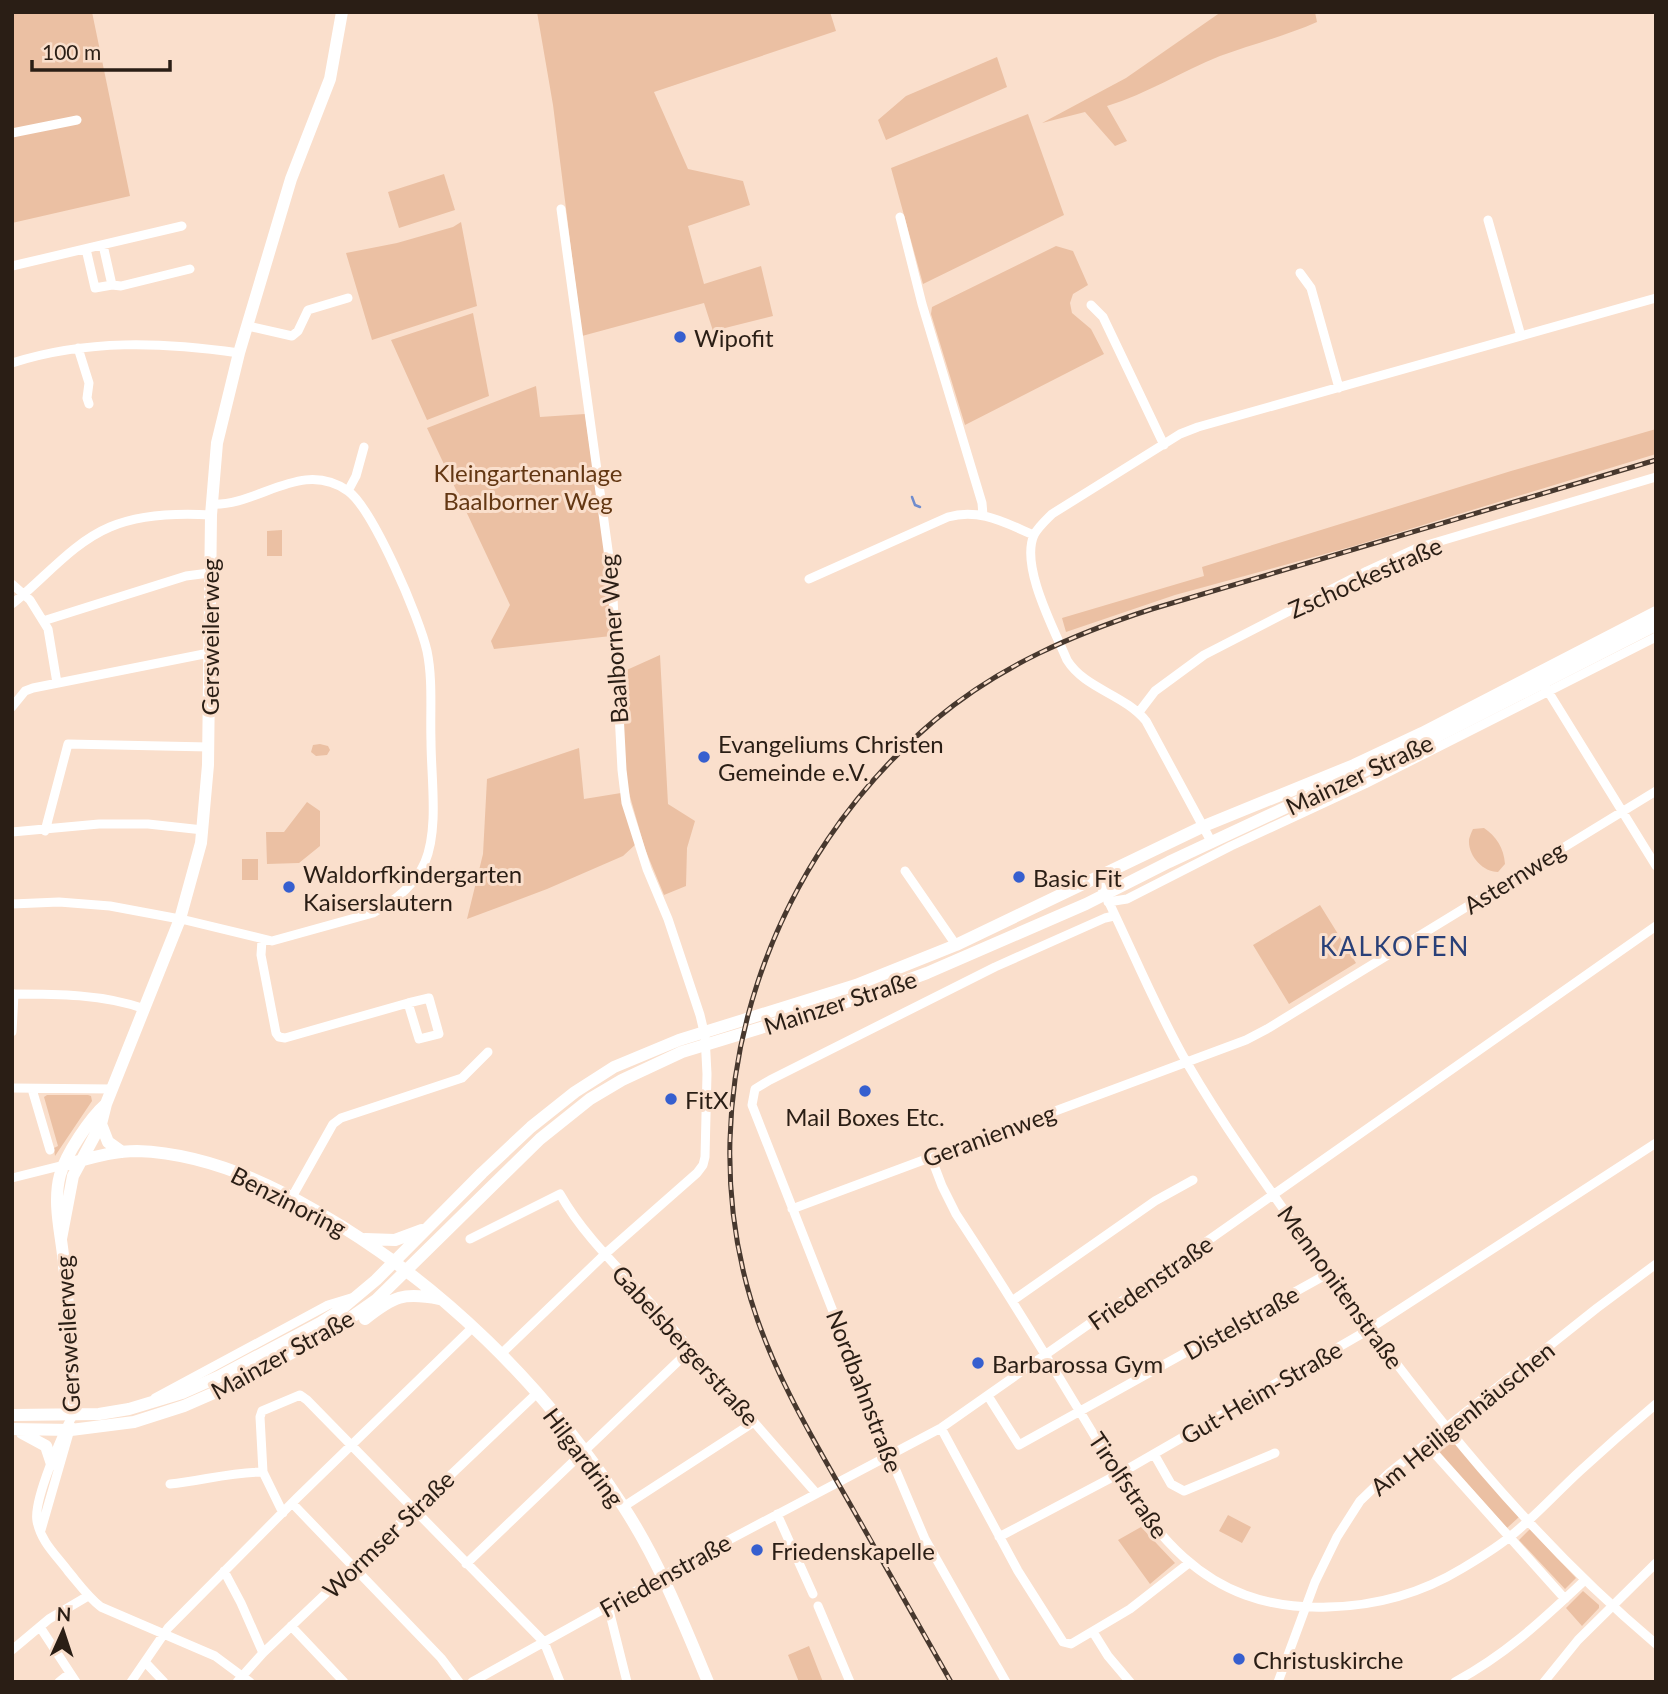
<svg xmlns="http://www.w3.org/2000/svg" width="1668" height="1694" font-family="Lato,sans-serif">
  <rect width="100%" height="100%" fill="#fadfcc"/>
  <!-- green -->
  <path fill="#ebc0a3" d="M12,12h80l38,184 -118,27z
    M537,12h293l6,19 -182,61 34,77 55,12 7,24 -62,21 16,58 57,-18 12,50 -60,15 -9,-28 -122,33 -29,-231z
    M1221,12h94l2,10c-32,14 -64,22 -97,34 -38,15 -73,38 -113,50l20,35 -12,5 -30,-34 -43,11 84,-45z
    M997,57l10,30 -121,53 -8,-20 28,-24z
    M1028,114l36,101 -141,69 -32,-116z
    M444,174l11,36 -56,18 -11,-36z
    M461,222l16,84 -105,34 -26,-87 51,-10 56,-16z
    M1056,246l17,5 15,34 -15,9 -3,9 2,10 19,16 13,25 -139,71 -34,-111 1,-7z
    M473,313l16,83 -62,24 -36,-80z
    M536,386l4,31 45,-3 24,165 2,57 -117,13 -3,-8 19,-36 -83,-177z
    M1656,429v25l-302,92 -179,49 -109,37 -4,-14 142,-42 -2,-9 309,-96z
    M282,530v26h-15v-25z
    M660,655l8,149 27,17 -8,27 -1,38 -22,9 -19,-46 -18,-63 -7,-113z
    M320,744l8,2 2,4 -3,5 -11,1 -5,-4 2,-7z
    M579,748l5,51 37,-6 15,51 -13,12 -76,33 -80,30 16,-65 4,-75z
    M307,802l13,9v35l-21,17 -32,1 -1,-32h18z
    M1484,828c12,8 20,20 21,36l-7,8c-15,0 -30,-16 -29,-32 0,-2 3,-9 4,-11z
    M242,859h16v21h-16z
    M1320,905l36,58 -67,41 -36,-59z
    M47,1095h41l3,1 1,5 -37,55 -1,-8 4,-2 -14,-49z
    M1450,1437l69,80 -12,11 -71,-80z
    M1228,1515l23,12 -9,16 -23,-12z
    M1141,1527l34,36 -25,21 -32,-44z
    M1530,1529l46,49 -11,11 -46,-49z
    M1583,1591l16,14v3l-17,18 -16,-18z
    M809,1646l14,36h-24l-11,-27z"/>
  <g fill="none" stroke-linecap="round" stroke-linejoin="round">
    <!-- stream -->
    <path stroke="#708ccd" stroke-width="2.5" d="M912,497l3,8 5,2"/>
    <!-- street -->
    <path stroke="#fff" stroke-width="9" d="M12,133l65,-13
      M900,217l22,87 60,199 1,12
      M1488,220l33,116
      M103,245l9,40 9,1 69,-17
      M86,249l9,39 17,-3
      M12,266l170,-40
      M1300,273l11,15 28,100
      M1091,305l12,12 61,128
      M248,326l44,10 6,-5 10,-21 40,-12
      M78,348l11,35 -2,15 2,6
      M12,363c75,-24 150,-21 227,-10
      M348,491l8,-15 8,-29
      M809,579l139,-62c32,-9 57,6 86,18
      M12,584l18,16 18,29 9,54
      M12,604c32,-25 60,-61 98,-77 31,-13 67,-14 101,-12
      M43,621l143,-45 23,-3
      M1546,688l110,178
      M12,707l13,-16 8,-3 176,-35
      M1139,712l16,-21 49,-36 163,-84 50,-23 239,-71
      M45,831l23,-87 141,3
      M12,832l87,-8h49l55,6
      M1212,843l-66,-122c-22,-27 -61,-32 -79,-61 -13,-31 -47,-94 -33,-125 4,-8 12,-15 18,-21l128,-80 18,-7 458,-129
      M905,871l51,74
      M1097,878c31,61 56,126 90,185 43,74 93,141 142,210 97,134 200,264 327,371
      M1108,902l19,-3 104,-53 134,-62 291,-147
      M12,904l47,-2 51,4 75,14 87,21 101,-28c22,-12 42,-28 52,-51 14,-33 6,-85 6,-121 -1,-30 2,-61 -4,-90 -7,-32 -54,-142 -79,-160 -47,-33 -90,16 -137,13
      M262,940l-1,15 15,78 3,4 6,1 123,-35 21,-5 10,36 -20,5 -11,-36
      M12,994c45,0 91,0 133,15
      M12,1032l2,-38
      M12,1088l100,1
      M32,1089l18,61
      M931,1157l11,29 14,28c41,62 80,125 118,188 65,105 111,210 254,205 47,-1 94,-14 135,-39 15,-9 30,-18 44,-29 26,-20 49,-46 73,-68 25,-23 50,-45 76,-67
      M12,1178l52,-13
      M292,1197l41,-73 8,-6 121,-40 26,-26
      M792,1209l454,-169 21,-11 389,-238
      M470,1239l90,-45c25,44 62,77 95,114 54,62 107,124 161,185
      M1012,1301l143,-100 38,-21
      M500,1355l105,-101 92,-81 6,-8 2,-8 2,-83 -2,-38 -5,-21 -32,-96 -21,-50 -21,-66 -4,-33 -10,-191 -51,-370
      M988,1396l31,49 310,-172
      M155,1398l173,-93 23,-7
      M73,1415c-11,19 -40,86 -36,106 4,21 19,34 31,50 11,13 20,26 33,36l114,49 35,26
      M941,1428l77,143 45,71 8,2 59,-35 59,-46
      M1426,1444l139,155
      M1154,1454l17,30 13,7 91,-38
      M170,1484c31,-3 61,-12 93,-12
      M292,1503l149,155 18,24
      M623,1507l131,-85
      M283,1513l-20,-41 -3,-55 2,-6 38,-16 7,5 237,242 16,40
      M777,1514l36,80
      M41,1530l30,-104
      M999,1537l127,-67 237,-137 293,-190
      M466,1564l225,-215
      M224,1571l17,32 22,50
      M608,1606l19,76
      M818,1606l32,76
      M291,1626l53,56
      M40,1627l36,55
      M1093,1632l15,24 22,26
      M12,1650l37,-31 39,-23
      M146,1663l18,19
      M59,1682l11,-9
      M131,1682l37,-54 129,-130 176,-171
      M237,1682l26,-29 273,-259
      M472,1682l236,-131 233,-123 715,-502
      M1006,1682l-81,-143 -36,-85 -137,-349 3,-16 15,-9 225,-113 110,-49 9,-2
      M1278,1682l37,-100 22,-45 23,-36 29,-28 208,-165 59,-44
      M1455,1682c53,-29 86,-61 130,-102
      M1544,1682l34,-42 78,-77"/>
    <!-- secondary -->
    <path stroke="#fff" stroke-width="12" d="M101,1124l7,18 14,10
      M64,1165c24,-6 48,-14 73,-14 63,2 125,28 179,60 124,71 229,175 307,295 36,55 60,116 85,176
      M61,1239l12,-63 28,-52 5,-20 74,-185 21,-76 7,-78 3,-250 6,-72 22,-90 52,-174 39,-100 12,-67
      M365,1239l30,1 27,-10
      M365,1319c29,-23 38,-27 75,-20
      M12,1415l87,-1 30,-5 53,-16 36,-16 102,-54 19,-12 37,-31 106,-107 49,-46 44,-35 39,-25 65,-27 177,-55 100,-40 248,-119 150,-61 68,-32 234,-121
      M73,1415c2,-54 -5,-107 -10,-160 -3,-26 -10,-54 -3,-80 6,-21 30,-57 46,-71
      M12,1429l59,1 63,-8 50,-16 39,-17 103,-54 50,-35 164,-161 50,-40 32,-19 60,-28 177,-54 68,-25 159,-69 83,-42 257,-120 230,-117
      M22,1433l24,13 6,18"/>
    <defs>
      <path id="rail" d="M951,1682c-35,-62 -70,-124 -105,-185 -36,-63 -74,-127 -95,-197 -63,-210 19,-442 184,-580 64,-54 139,-86 217,-111l504,-149"/>
    </defs>
    <!-- rail casing -->
    <use href="#rail" stroke="#47382e" stroke-width="5"/>
    <!-- rail -->
    <use href="#rail" stroke="#fadfcc" stroke-width="2.5" stroke-dasharray="8" stroke-linecap="butt"/>
  </g>
  <!-- markers -->
  <g fill="#365fcf" stroke="#fadfcc" stroke-width="2.5">
    <circle cx="680" cy="337" r="7"/>
    <circle cx="704" cy="757" r="7"/>
    <circle cx="1019" cy="877" r="7"/>
    <circle cx="289" cy="887" r="7"/>
    <circle cx="865" cy="1091" r="7"/>
    <circle cx="671" cy="1099" r="7"/>
    <circle cx="978" cy="1363" r="7"/>
    <circle cx="757" cy="1550" r="7"/>
    <circle cx="1239" cy="1659" r="7"/>
  </g>
  <g text-anchor="middle" dominant-baseline="central" stroke-width="6" stroke-linejoin="round" paint-order="stroke">
    <!-- poi labels -->
    <g font-size="24" fill="#2a1e15" stroke="#fadfcc" text-anchor="start">
      <text x="694" y="337">Wipofit</text>
      <text x="718" y="743">Evangeliums Christen<tspan x="718" dy="28">Gemeinde e.V.</tspan></text>
      <text x="303" y="873">Waldorfkindergarten<tspan x="303" dy="28">Kaiserslautern</tspan></text>
      <text x="1033" y="877">Basic Fit</text>
      <text x="685" y="1099">FitX</text>
      <text x="865" y="1116" text-anchor="middle">Mail Boxes Etc.</text>
      <text x="992" y="1363">Barbarossa Gym</text>
      <text x="771" y="1550">Friedenskapelle</text>
      <text x="1253" y="1659">Christuskirche</text>
    </g>
    <!-- park labels -->
    <g font-size="24" fill="#633713" stroke="#fadfcc">
      <text x="528" y="472">Kleingartenanlage<tspan x="528" dy="28">Baalborner Weg</tspan></text>
    </g>
    <!-- street labels -->
    <g font-size="24" fill="#2a1e15" stroke="#fadfcc">
      <text transform="translate(1365 577) rotate(-24)">Zschockestraße</text>
      <text transform="translate(209 637) rotate(-90)">Gersweilerweg</text>
      <text transform="translate(613 639) rotate(-94)">Baalborner Weg</text>
      <text transform="translate(1359 774) rotate(-25)">Mainzer Straße</text>
      <text transform="translate(1514 877) rotate(-32)">Asternweg</text>
      <text transform="translate(840 1002) rotate(-18)">Mainzer Straße</text>
      <text transform="translate(989 1135) rotate(-20)">Geranienweg</text>
      <text transform="translate(289 1201) rotate(27)">Benzinoring</text>
      <text transform="translate(1150 1282) rotate(-35)">Friedenstraße</text>
      <text transform="translate(1341 1287) rotate(54)">Mennonitenstraße</text>
      <text transform="translate(1241 1322) rotate(-29)">Distelstraße</text>
      <text transform="translate(67 1334) rotate(-93)">Gersweilerweg</text>
      <text transform="translate(686 1345) rotate(48)">Gabelsbergerstraße</text>
      <text transform="translate(282 1354) rotate(-29)">Mainzer Straße</text>
      <text transform="translate(865 1391) rotate(69)">Nordbahnstraße</text>
      <text transform="translate(1261 1392) rotate(-30)">Gut-Heim-Straße</text>
      <text transform="translate(1462 1418) rotate(-39)">Am Heiligenhäuschen</text>
      <text transform="translate(584 1457) rotate(53)">Hilgardring</text>
      <text transform="translate(1129 1485) rotate(56)">Tirolfstraße</text>
      <text transform="translate(388 1534) rotate(-44)">Wormser Straße</text>
      <text transform="translate(665 1575) rotate(-29)">Friedenstraße</text>
    </g>
    <!-- neighbourhood labels -->
    <g font-size="26" letter-spacing="2" fill="#294078" stroke="#fadfcc">
      <text x="1395" y="946">KALKOFEN</text>
    </g>
  </g>
  <!-- border -->
  <rect width="1668" height="1694" fill="none" stroke="#2a1e15" stroke-width="28"/>
  <!-- north arrow -->
  <g transform="translate(63 1631) rotate(3)" stroke="#fadfcc" stroke-width="5" paint-order="stroke">
  <path d="M0-5L12 26L0 18L-12 26Z" fill="#2a1e15"/>
  <text y="-10" font-size="19" font-weight="bold" text-anchor="middle" fill="#2a1e15">N</text>
  </g>
  <!-- scale -->
  <path d="M32 60v10h138v-10" fill="none" stroke="#2a1e15" stroke-width="3.5"/>
  <text x="42" y="60" font-size="21" fill="#2a1e15" stroke="#fadfcc" stroke-width="5" paint-order="stroke">100 m</text>
</svg>
